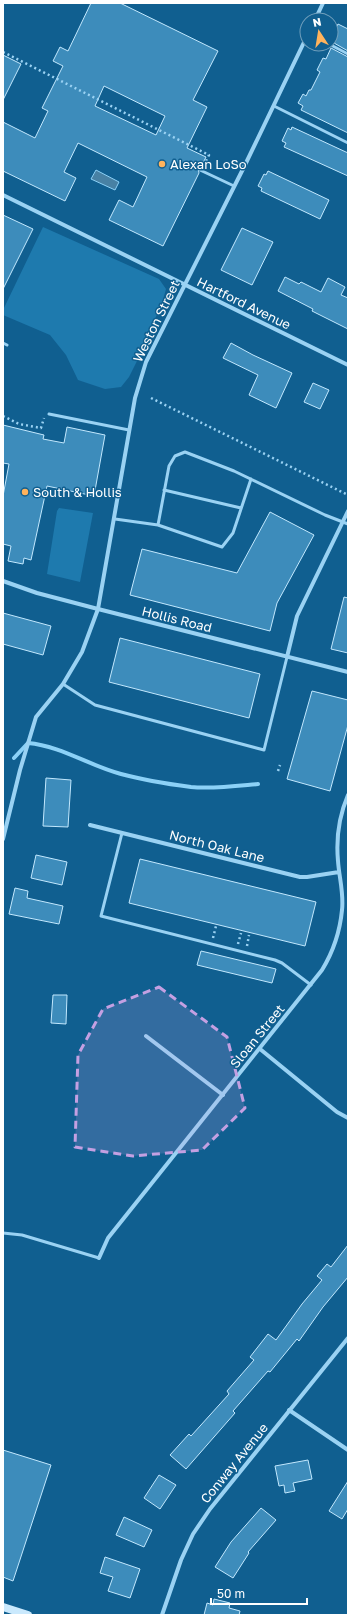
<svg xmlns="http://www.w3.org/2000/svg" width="351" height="1618" font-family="'Golos Text',sans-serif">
  <rect width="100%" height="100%" fill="#105f90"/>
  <!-- green -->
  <path fill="#1e7aae" d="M43,227l116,52 7,10 -5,18 -15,29 -9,25 -8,16 -8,10 -16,2 -27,-9 -12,-25 -16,-20 -47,-20v-5z
    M59,508l34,5 -13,69 -33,-8 10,-63z"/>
  <!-- water -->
  <path fill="#4881a4" stroke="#8cd1f7" d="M96,170l23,12 -4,8 -24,-11z"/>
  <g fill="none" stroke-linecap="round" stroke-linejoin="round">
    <!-- stream -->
    <path stroke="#8cd1f7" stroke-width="4" d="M14,758l14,-15c33,3 62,23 93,31 22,6 47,10 70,13 22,2 45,-1 67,-3"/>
  </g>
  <!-- building -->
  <path fill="#3d8cbb" stroke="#c2e8fe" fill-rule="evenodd" d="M91,3h29l98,48 -25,49 14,7 -20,41 19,9 -5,10 -3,1 1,5 -36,73 -54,-26 10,-20 14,7 14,-30 -69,-34 -14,29 12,6 -11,23 -62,-30v-49l32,16 13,-27 -6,-3 21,-42 -10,-5 7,-14 8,4zM104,86l61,30 -9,19 -61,-29z
    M338,24l10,5v22l-14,-8 1,-5 -3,-2z
    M331,48l17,9v76l-47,-23 2,-4 -5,-3 5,-9 3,2 3,-6h2l9,-18 -3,-2 6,-12 3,1z
    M3,55l18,9 -18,36z
    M292,127l56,26v23l-64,-29 2,-4 -4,-2 6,-13 3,2z
    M268,171l61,29 -9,19 -59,-28 1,-3 -4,-2 6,-12 2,1z
    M3,215l30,14 -30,60z
    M242,228l31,14 -21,43 -31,-15z
    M285,277l14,7 2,-2 20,10 7,-14 17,9 -4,8 7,3v31l-36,-18 1,-2 -35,-18z
    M231,343l22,12 39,18 -16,35 -27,-13 9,-20 -35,-17z
    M313,383l16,7 -9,19 -16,-7z
    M3,425l41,10 -1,4 21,4 3,-16 38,8 -11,61 -47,-10 -16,74 -7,-2 -1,6 -15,-3 3,-15 -8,-2v-48l6,-32 -6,-1z
    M270,512l44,23 -37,68 -7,28 -140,-36 12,-46 95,24z
    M344,597l4,1v55l-17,-4z
    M3,613l48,13 -8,29 -40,-11z
    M120,638l140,36 -11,44 -140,-36z
    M312,691l36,9v25l-18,66 -43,-12z
    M46,778l25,2 -3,47 -25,-1z
    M36,855l31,7 -5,23 -31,-7z
    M140,859l176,43 -11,44 -176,-43z
    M15,888l13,3 -1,7 36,8 -4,18 -50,-10z
    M201,951l75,18 -4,14 -75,-18z
    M53,995h14l-1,29 -15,-1z
    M348,1245v32l-25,30 -24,34 -2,-2 -27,33 -2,-1 -35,40 2,2 -49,56 -16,-14 19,-21 2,2 38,-42 -2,-3 27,-31 -4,-3 18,-23 8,6 26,-36 20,-24 -5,-4 10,-12 4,3z
    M3,1450l48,15 -38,116 -10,-4z
    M308,1460l4,19 -19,4 2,8 -10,2 -1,-8 -5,1 -4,-20z
    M159,1475l17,10 -16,24 -16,-11z
    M348,1481v28l-6,10 -13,-8z
    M261,1508l15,12 -28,32 1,1 -16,25 -18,-11 16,-25z
    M124,1517l28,13 -8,17 -28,-12z
    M105,1557l35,12 -10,29 -22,-7 5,-14 -13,-4z
    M214,1599l16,4 -1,5 11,3 -1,4h-35l3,-12 6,2z"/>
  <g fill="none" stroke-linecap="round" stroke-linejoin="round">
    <!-- path -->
    <path stroke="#9ad2f3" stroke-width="2.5" stroke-dasharray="2 3" stroke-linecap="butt" d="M3,52l206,103 -5,10
      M151,398l197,97
      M3,416l16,8 22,4 3,-10
      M278,771l2,-6
      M213,938l3,-12
      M238,944l3,-11
      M247,946l2,-11"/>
    <!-- lane -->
    <path stroke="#9ad2f3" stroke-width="3" d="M329,44l19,10
      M274,106l74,37
      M200,170l34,16
      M3,343l4,2
      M49,414l80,16
      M251,479l-18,54 -11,14 -64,-22 11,-59 6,-10 10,-4 49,19 91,44 23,9
      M164,490l77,18
      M115,519l43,6
      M63,684l32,21 169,45 23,-93
      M122,833l-21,83 174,44 7,3 29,22
      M3,1233l19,2 77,23"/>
    <!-- street -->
    <path stroke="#9ad2f3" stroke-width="4" d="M315,20l8,-17
      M3,195l345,170
      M3,581l34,12 61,16 250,63
      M287,657l10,-41 51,-105
      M90,825l210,52h7l32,-5
      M3,839l17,-69 16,-53 27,-33 19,-32 16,-43 37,-211 11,-36 99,-197 62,-129
      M146,1036l77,59
      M260,1049l77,63 11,6
      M99,1258l9,-20 214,-268c11,-18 18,-39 20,-60 2,-17 -3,-33 -4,-49 -2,-22 1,-45 10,-66
      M289,1410l59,40
      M162,1615l19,-55 12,-26 17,-25 138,-171"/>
    <!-- secondary -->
    <path stroke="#cae9fd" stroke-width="8" d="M3,1607l25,8"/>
  </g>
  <!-- marked area -->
  <path fill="#c4a0e2" fill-opacity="0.2" stroke="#c4a0e2" stroke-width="3" stroke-dasharray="8 5" stroke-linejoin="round" d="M159,987l68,50 18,71 -43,42 -69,6 -58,-9 3,-92 25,-46z"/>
  <!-- markers -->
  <g fill="#ffb35c" stroke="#105f90" stroke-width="1.5">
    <circle cx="162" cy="164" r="4"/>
    <circle cx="25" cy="492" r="4"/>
  </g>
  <g text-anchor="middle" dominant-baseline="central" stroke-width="3" stroke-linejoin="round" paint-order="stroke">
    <!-- poi labels -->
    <g font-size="13" fill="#fff" stroke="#105f90" text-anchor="start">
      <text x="170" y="164">Alexan LoSo</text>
      <text x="33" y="492">South &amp; Hollis</text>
    </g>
    <!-- street labels -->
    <g font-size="13" fill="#fff" stroke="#105f90">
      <text transform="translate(244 303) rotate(26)">Hartford Avenue</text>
      <text transform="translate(156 321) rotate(-64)">Weston Street</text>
      <text transform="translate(177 619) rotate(14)">Hollis Road</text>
      <text transform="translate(217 846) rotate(14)">North Oak Lane</text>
      <text transform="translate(257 1036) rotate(-51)">Sloan Street</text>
      <text transform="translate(234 1463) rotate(-51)">Conway Avenue</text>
    </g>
  </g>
  <!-- border -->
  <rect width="351" height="1618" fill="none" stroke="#ffffff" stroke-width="8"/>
  <!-- north arrow -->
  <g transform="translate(319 32) rotate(348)"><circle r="19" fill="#105f90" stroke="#709fbc"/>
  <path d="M0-3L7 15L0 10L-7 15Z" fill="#ffb35c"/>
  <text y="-6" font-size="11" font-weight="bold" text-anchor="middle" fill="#ffffff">N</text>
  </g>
  <!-- scale -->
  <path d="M211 1598v6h96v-6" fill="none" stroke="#ffffff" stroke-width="2"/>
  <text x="217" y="1598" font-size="12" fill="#ffffff" stroke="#105f90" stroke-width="3" paint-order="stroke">50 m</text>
</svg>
